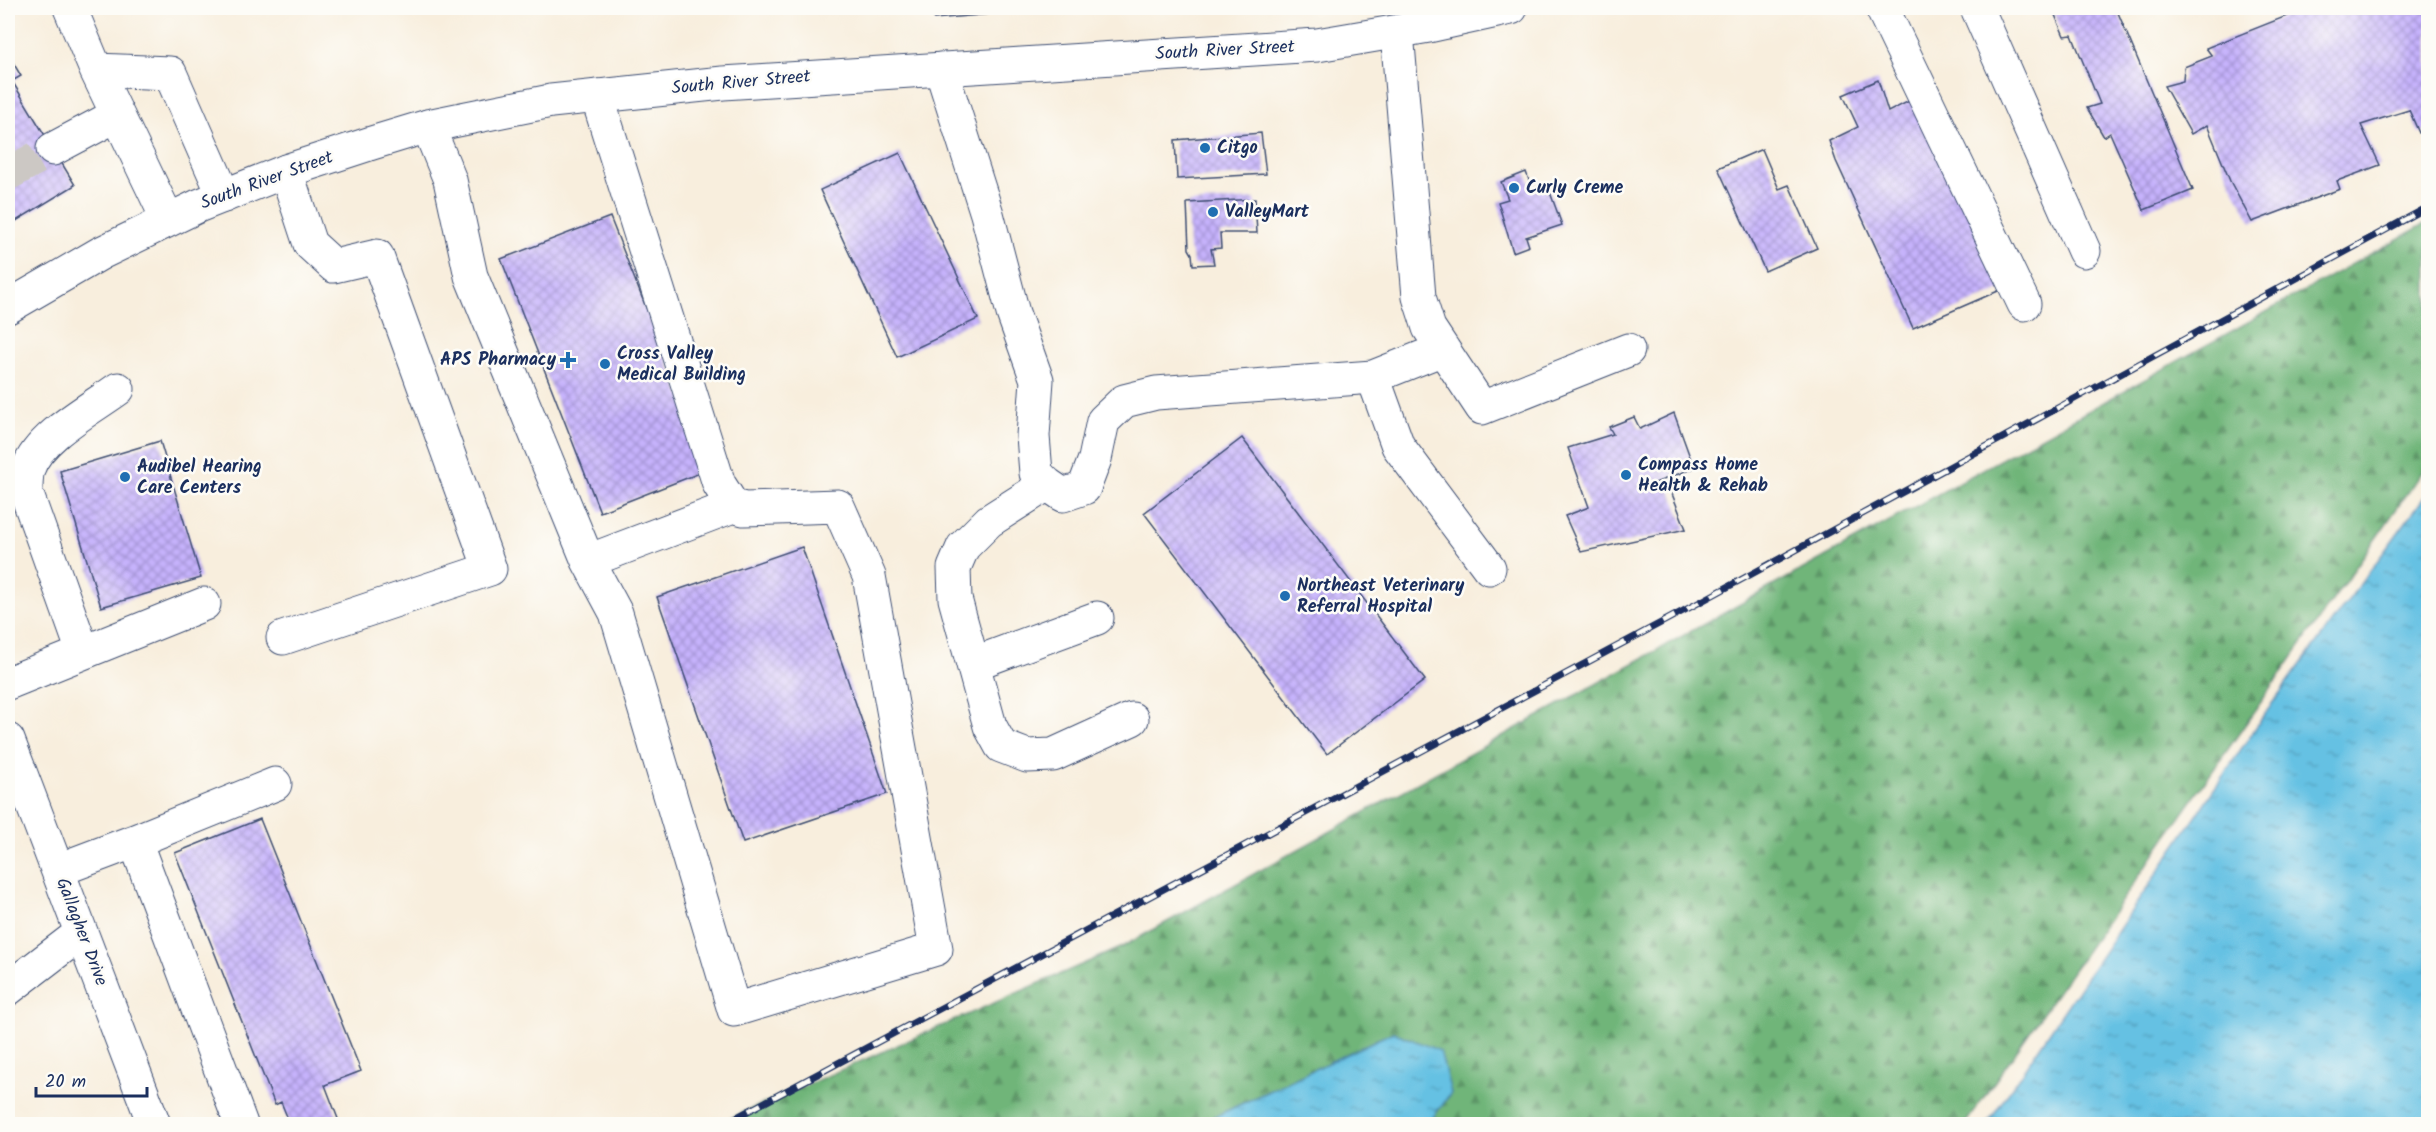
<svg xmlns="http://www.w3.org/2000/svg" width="2436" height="1132" font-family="Kalam,sans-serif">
  <defs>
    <pattern id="forest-firs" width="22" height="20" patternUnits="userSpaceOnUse" patternTransform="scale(1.5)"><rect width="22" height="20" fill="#70b579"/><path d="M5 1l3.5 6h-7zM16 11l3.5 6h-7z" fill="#5b9466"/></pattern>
    <pattern id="water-ripples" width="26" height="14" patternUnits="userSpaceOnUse" patternTransform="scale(1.5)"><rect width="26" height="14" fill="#65c1e3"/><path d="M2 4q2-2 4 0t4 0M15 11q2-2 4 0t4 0" fill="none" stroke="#529dbb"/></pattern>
    <pattern id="building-cross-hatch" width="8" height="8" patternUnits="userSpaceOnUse" patternTransform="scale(1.5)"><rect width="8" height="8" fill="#c6b2fc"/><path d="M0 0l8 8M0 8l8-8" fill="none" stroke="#a091cf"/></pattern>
  </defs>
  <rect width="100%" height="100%" fill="#fdfcf7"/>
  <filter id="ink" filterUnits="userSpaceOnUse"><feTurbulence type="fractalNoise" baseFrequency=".0167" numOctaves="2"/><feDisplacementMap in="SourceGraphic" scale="12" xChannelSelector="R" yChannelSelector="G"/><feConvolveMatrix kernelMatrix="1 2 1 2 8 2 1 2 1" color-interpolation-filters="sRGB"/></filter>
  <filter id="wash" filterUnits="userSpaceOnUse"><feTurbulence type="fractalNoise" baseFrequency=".008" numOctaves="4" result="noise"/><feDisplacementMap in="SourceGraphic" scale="24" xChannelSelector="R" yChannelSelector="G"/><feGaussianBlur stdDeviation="1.35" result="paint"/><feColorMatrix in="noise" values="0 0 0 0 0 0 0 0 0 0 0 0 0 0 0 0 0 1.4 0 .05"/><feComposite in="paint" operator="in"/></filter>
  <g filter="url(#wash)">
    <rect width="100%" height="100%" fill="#f8eedd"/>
    <!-- forest -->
    <path fill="url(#forest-firs)" stroke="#46726c" stroke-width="1.5" d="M2428,222v242l-463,660h-537l23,-31 -58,-61 -194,92h-482l405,-177z"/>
    <!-- water -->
    <path fill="url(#water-ripples)" stroke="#4078a0" stroke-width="1.5" d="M2428,492v632h-441l284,-419z
      M1393,1032l47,19 11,42 -23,31h-229z"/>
    <g id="blocks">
      <!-- building -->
      <path fill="url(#building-cross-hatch)" d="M933,8h81l1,4 -81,7z
        M2052,8h64l77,182 -49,20 -34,-77 -6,4 -17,-29 13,-4 -28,-69 -8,1z
        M2307,8l3,3 9,-3h109v121l-9,4 -10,-23 -48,15 19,40 -43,16 3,8 -88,33 -22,-41 -23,-56 -16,9 -27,-48 19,-5 1,-14 28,-11 -6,-8z
        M8,54l13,22 -9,5 63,104 -67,41z
        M1878,80l10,32 29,-15 88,191 -92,40 -77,-167 -7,-20 29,-14 -15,-32z
        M1261,133l5,41 -89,5 -2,-39z
        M1762,149l17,40 10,-4 28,63 -52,23 -47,-103z
        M900,153l78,166 -81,38 -77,-167z
        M1526,172l7,19 14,-7 15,41 -36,12 3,9 -16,6 -15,-50 10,-3 -7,-17z
        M1255,199l2,34h-37l1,15 -10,1 3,15 -21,1 -1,-11 -3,-5 -2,-46z
        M610,217l100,252 -110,43 -99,-253z
        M1674,413l20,55 -39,15 1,6 12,-5 18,45 -105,23 -16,-36 24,-9 -21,-59 45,-14 -4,-7 25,-10 6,12z
        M1242,438l183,242 -98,74 -183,-241z
        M160,441l41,137 -100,29 -41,-136z
        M802,547l85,247 -144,49 -86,-246z
        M260,819l101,252 -36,14 15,39h-50l-9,-22 -6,3 -100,-252z"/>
    </g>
  </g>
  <g filter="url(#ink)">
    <use href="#blocks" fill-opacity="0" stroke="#3c4c71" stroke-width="1.5"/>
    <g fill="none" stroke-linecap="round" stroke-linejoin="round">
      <!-- minor-tunnel -->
      <path stroke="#ccc8c4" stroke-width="33" stroke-dasharray="33 16" stroke-linecap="butt" d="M8,174l45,-25"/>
      <defs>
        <path id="minor" d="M70,8l26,62
          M1882,8l142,296
          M1977,8l107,243
          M1397,32l22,265 10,31 53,80 146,-58
          M941,69l46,145 26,99 24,67 -4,56 3,37 11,11 16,11 21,-7 11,-29 8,-38 21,-20 32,-8 217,-16 25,69 91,122
          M428,126l22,54 21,96 117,285 28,52 118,397 202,-61 -67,-373 -31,-70 -94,3 -11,-3 -14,-22 -122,-388
          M53,149l64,-34
          M168,220l-72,-150 74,3 54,123
          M1373,377l70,-28
          M1047,484l-58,37 -26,26 -9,21 1,31 35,127 11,20 26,10 26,-1 79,-36
          M588,561l145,-55
          M283,638l207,-69 -113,-313 -43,10 -24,-22 -24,-73
          M83,652l-57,-160c0,-8 0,-16 2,-23 11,-33 63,-60 90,-80
          M973,664l124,-46
          M8,683l196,-79
          M8,740l146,384
          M135,841l140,-57
          M58,870l77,-29 106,283
          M8,989l73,-56"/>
        <path id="major" d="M8,307l93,-54 97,-47 88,-35 86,-28 56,-17 39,-8 84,-17 172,-18 594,-38 112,-19 82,-18"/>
      </defs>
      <!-- minor casing -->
      <use href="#minor" stroke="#3c4c71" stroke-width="35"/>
      <!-- major casing -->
      <use href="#major" stroke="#3c4c71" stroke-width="35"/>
      <!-- minor -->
      <use href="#minor" stroke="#fff" stroke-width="33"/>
      <!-- major -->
      <use href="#major" stroke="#fff" stroke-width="33"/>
      <defs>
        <path id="rail" d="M724,1124l976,-522 728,-395"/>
      </defs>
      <!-- rail casing -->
      <use href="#rail" stroke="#1b2f5e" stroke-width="7"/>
      <!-- rail -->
      <use href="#rail" stroke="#fdfcf7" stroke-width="4.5" stroke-dasharray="14" stroke-linecap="butt"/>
    </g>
  </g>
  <!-- markers -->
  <g fill="#1f6fb2" stroke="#fdfcf7" stroke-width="2">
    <circle cx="1205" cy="148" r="6"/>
    <circle cx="1514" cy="188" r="6"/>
    <circle cx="1213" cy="212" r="6"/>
    <path d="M565 351h6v6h6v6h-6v6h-6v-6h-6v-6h6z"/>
    <circle cx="605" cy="364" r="6"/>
    <circle cx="1626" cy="475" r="6"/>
    <circle cx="125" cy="477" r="6"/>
    <circle cx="1285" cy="596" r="6"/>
  </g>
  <g text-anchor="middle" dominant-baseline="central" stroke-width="5" stroke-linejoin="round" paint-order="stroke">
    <!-- street labels -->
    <g font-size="18" fill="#1b2f5e" stroke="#fdfcf7">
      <text transform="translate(1225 51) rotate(-3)">South River Street</text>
      <text transform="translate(741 83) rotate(-5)">South River Street</text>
      <text transform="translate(267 181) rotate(-20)">South River Street</text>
      <text transform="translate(81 932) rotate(69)">Gallagher Drive</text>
    </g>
    <!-- poi labels -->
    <g font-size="18" font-weight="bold" fill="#1b2f5e" stroke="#fdfcf7" text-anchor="start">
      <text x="1217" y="148">Citgo</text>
      <text x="1526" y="188">Curly Creme</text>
      <text x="1225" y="212">ValleyMart</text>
      <text x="617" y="354">Cross Valley<tspan x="617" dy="21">Medical Building</tspan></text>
      <text x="556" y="360" text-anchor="end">APS Pharmacy</text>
      <text x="1638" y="465">Compass Home<tspan x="1638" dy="21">Health &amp; Rehab</tspan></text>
      <text x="137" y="467">Audibel Hearing<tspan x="137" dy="21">Care Centers</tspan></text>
      <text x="1297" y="586">Northeast Veterinary<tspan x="1297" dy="21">Referral Hospital</tspan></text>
    </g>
  </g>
  <!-- margin -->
  <rect width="2436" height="1132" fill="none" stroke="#fdfcf7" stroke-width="30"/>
  <!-- scale -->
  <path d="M36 1087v9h111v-9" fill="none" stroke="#1b2f5e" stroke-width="3"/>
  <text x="45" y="1087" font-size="18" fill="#1b2f5e" stroke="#fdfcf7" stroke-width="4.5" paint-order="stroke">20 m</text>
</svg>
